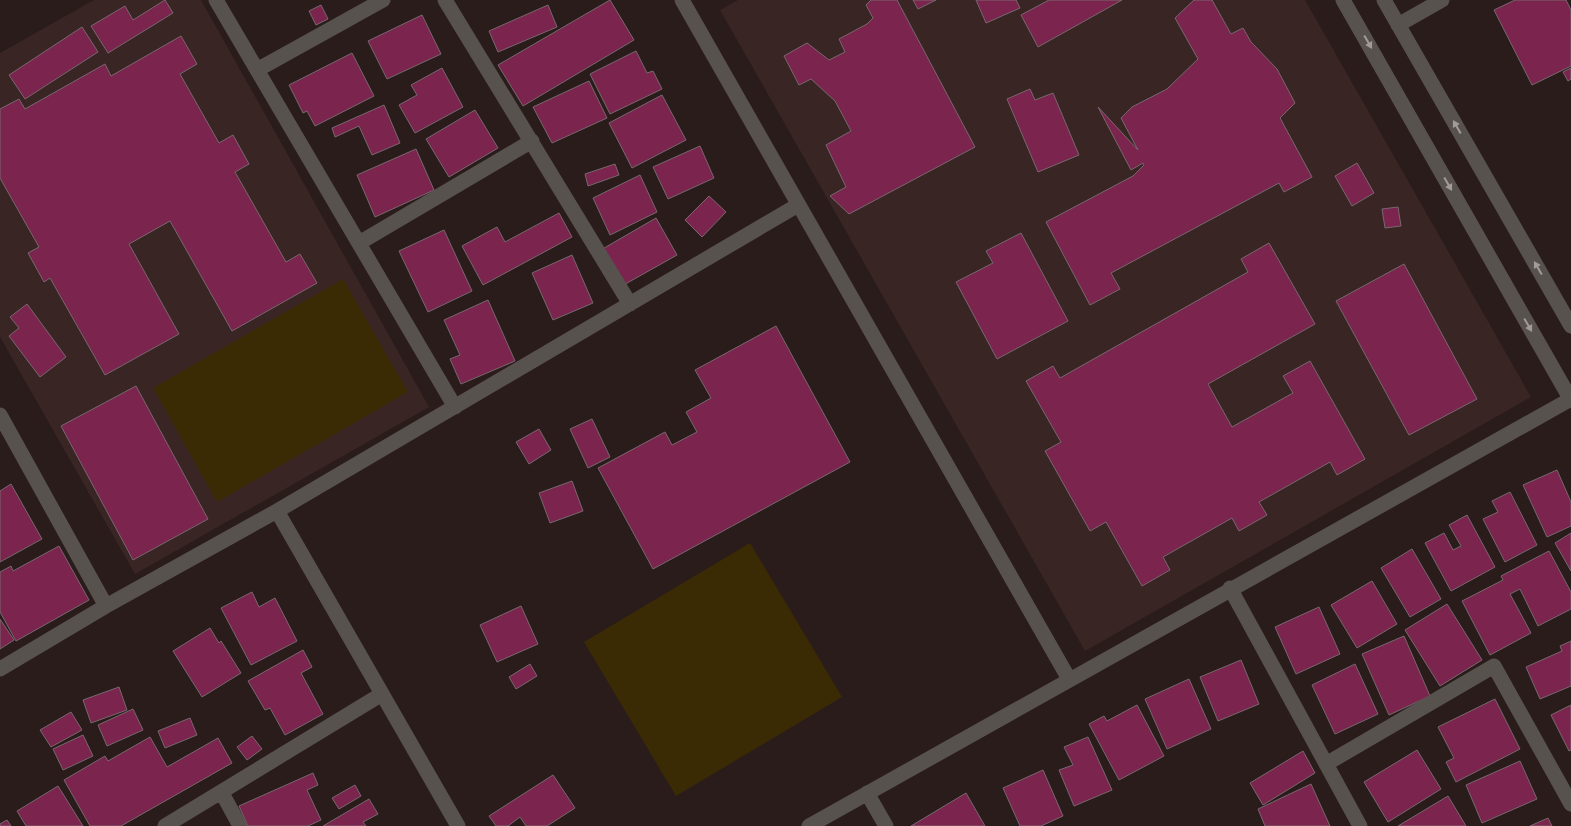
<svg xmlns="http://www.w3.org/2000/svg" width="1571" height="826" font-family="'Exo 2',sans-serif">
  <rect width="100%" height="100%" fill="#2a1c1b"/>
  <!-- built -->
  <path fill="#392524" d="M94,0h107l228,407 -294,167 -135,-237v-284z
    M738,0h567l226,397 -446,254 -365,-641z"/>
  <!-- green -->
  <path fill="#3a2b05" d="M343,279l65,113 -191,110 -64,-114z
    M750,543l92,154 -166,99 -92,-154z"/>
  <!-- building -->
  <path fill="#7a244e" stroke="#78686e" d="M165,0l8,13 -65,40 -17,-27 34,-20 8,14z
    M610,0l24,40 -111,66 -25,-41z
    M871,0h26l78,147 -126,67 -19,-18 16,-9 -20,-42 25,-14 -16,-30 -24,-22 -12,6 -15,-29 23,-13 22,17 16,-8 -6,-13 28,-15 6,-6 -7,-13z
    M913,0h23l-18,9z
    M976,0h40l4,8 -34,15z
    M1049,0h73l-84,47 -17,-32z
    M1194,0h18l19,34 12,-6 8,14 26,27 18,34 -15,15 32,59 -28,15 -5,-9 -168,90 9,16 -30,16 -44,-83 87,-46 11,-11 -1,-2 -12,7 -33,-63 40,43 -17,-32 11,-11 35,-18 31,-30 -23,-41z
    M1515,0h51l5,10v56l-39,19 -38,-75z
    M321,5l7,14 -12,6 -7,-14z
    M548,5l9,22 -59,25 -9,-21z
    M422,15l19,39 -54,25 -19,-38z
    M82,27l16,25 -73,47 -16,-24z
    M181,36l16,28 -17,10 39,69 14,-8 16,29 -14,8 51,90 14,-8 17,29 -85,48 -62,-110 -41,23 50,90 -74,41 -55,-97 -6,4 -16,-29 11,-6 -39,-69v-69l19,-10 6,10 80,-45 6,12z
    M636,51l11,22 6,-2 9,18 -52,25 -20,-40z
    M352,53l22,43 -59,30 -8,-15 -4,2 -14,-28z
    M442,68l21,39 -48,26 -16,-28 18,-10 -6,-10z
    M1571,68v11l-3,2 -5,-9z
    M589,81l18,37 -55,25 -19,-36z
    M1030,89l5,11 18,-7 26,62 -41,17 -31,-73z
    M662,95l24,45 -54,28 -23,-45z
    M384,105l16,38 -28,12 -13,-29 -24,11 -3,-9z
    M475,110l23,38 -49,29 -23,-38z
    M700,146l14,32 -46,21 -15,-32z
    M416,149l18,41 -59,27 -18,-42z
    M1357,163l17,30 -22,13 -17,-30z
    M615,164l4,11 -31,11 -3,-12z
    M640,175l17,37 -47,23 -17,-37z
    M709,196l17,16 -24,25 -17,-17z
    M1398,207l3,19 -16,2 -3,-19z
    M559,213l13,24 -89,48 -21,-39 35,-19 8,15z
    M656,218l21,37 -57,32 -21,-36z
    M444,230l28,61 -44,21 -29,-61z
    M1021,233l47,88 -71,38 -41,-77 37,-19 -7,-12z
    M1269,243l46,81 -107,60 24,43 61,-34 -10,-17 27,-15 55,98 -28,16 -7,-13 -71,40 8,13 -28,16 -7,-13 -69,39 7,13 -28,16 -36,-64 -16,9 -45,-80 16,-9 -35,-61 27,-15 7,12 188,-106 -7,-13z
    M572,255l21,48 -40,17 -21,-47z
    M1404,264l73,135 -68,36 -73,-134z
    M488,300l27,61 -54,23 -11,-25 10,-4 -16,-35z
    M27,304l39,53 -26,20 -31,-41 10,-8 -9,-11z
    M776,326l74,136 -197,107 -55,-101 67,-36 7,13 25,-13 -11,-20 25,-14 -16,-28z
    M136,386l72,133 -75,41 -72,-134z
    M592,419l18,38 -22,11 -18,-39z
    M539,429l12,21 -22,14 -13,-22z
    M1557,470l14,32v24l-24,11 -24,-52z
    M572,481l11,30 -33,12 -11,-30z
    M11,484l31,55 -42,23v-71z
    M1510,492l27,53 -32,17 -22,-43 15,-7 -6,-11z
    M1467,515l28,52 -44,24 -26,-48 19,-10 9,17 8,-4 -12,-21z
    M1571,533v38l-16,-28z
    M59,546l30,54 -73,41 -16,-29v-40l11,-6 2,5z
    M1412,549l29,50 -31,18 -29,-49z
    M1549,551l22,41v17l-33,17 -18,-37 -10,5 21,39 -41,22 -28,-54 41,-21 -2,-4z
    M1372,581l25,43 -40,24 -26,-43z
    M252,592l7,15 16,-9 22,43 -46,24 -30,-57z
    M1447,604l35,56 -42,26 -35,-56z
    M521,606l17,38 -41,18 -17,-37z
    M1319,607l21,47 -44,20 -21,-47z
    M0,619l14,21 -14,9z
    M210,628l9,15 2,-2 20,32 -39,24 -29,-46z
    M1404,636l26,60 -41,19 -27,-61z
    M1571,641v45l-31,13 -14,-32 36,-16 -2,-5z
    M303,650l9,17 -11,6 22,41 -38,21 -15,-27 -5,2 -17,-29z
    M1241,660l18,44 -41,17 -18,-44z
    M530,664l7,12 -21,13 -7,-12z
    M1355,664l23,50 -43,20 -23,-49z
    M1189,679l22,50 -44,20 -22,-50z
    M119,687l8,23 -36,13 -8,-23z
    M1495,699l25,50 -64,33 -10,-20 8,-4 -16,-31z
    M1137,705l27,51 -45,24 -30,-56 15,-8 3,5z
    M1571,705v45l-2,1 -18,-36z
    M133,709l10,21 -36,16 -9,-21z
    M71,712l11,18 -31,17 -11,-17z
    M190,718l7,17 -32,13 -7,-17z
    M83,735l10,21 -30,14 -10,-21z
    M252,736l10,13 -15,11 -10,-13z
    M150,737l17,30 51,-29 14,25 -111,63h-31l-26,-46 41,-24 3,5z
    M1088,737l24,53 -38,16 -15,-36 14,-5 -9,-18z
    M1417,750l24,39 -53,33 -24,-40z
    M1303,751l12,22 -52,32 -13,-22z
    M1520,761l17,38 -55,24 -16,-38z
    M1043,770l20,46 -22,10h-21l-17,-38z
    M313,773l5,12 -11,5 14,30 -13,6h-60l-9,-20z
    M553,775l22,33 -28,18h-21l-6,-9 -12,9h-12l-7,-10z
    M1311,784l19,42h-65l-7,-17z
    M355,785l6,11 -22,13 -7,-11z
    M58,786l25,40h-57l-9,-15z
    M966,793l19,33h-74z
    M1448,796l18,30h-68z
    M369,799l9,15 -15,8 3,4h-43z
    M1548,818l4,8h-22z
    M7,820l4,6h-11v-2z"/>
  <g fill="none" stroke-linecap="round" stroke-linejoin="round">
    <!-- minor -->
    <path stroke="#58524e" stroke-width="15" d="M216,0l239,407
      M445,0l185,304
      M682,0l387,679
      M1343,0l228,400
      M1384,0l187,326
      M1398,25l44,-25
      M257,70l126,-70
      M359,243l173,-102
      M0,415l106,191
      M277,511l181,315
      M1230,588l130,238
      M0,669l106,-63 171,-95 521,-306
      M1326,764l168,-98 77,138
      M222,793l18,33
      M867,793l19,33
      M165,826l217,-132
      M809,826l762,-427"/>
  </g>
  <!-- one-way arrows -->
  <defs><path id="oneway-solid" d="M-6-.8H1V-3.2L6.5 0L1 3.2V.8H-6Z" transform="scale(1.25)"/></defs>
  <g fill="#a39b98">
    <use href="#oneway-solid" transform="translate(1368 42) rotate(60)"/>
    <use href="#oneway-solid" transform="translate(1457 127) rotate(-120)"/>
    <use href="#oneway-solid" transform="translate(1448 184) rotate(60)"/>
    <use href="#oneway-solid" transform="translate(1538 268) rotate(-120)"/>
    <use href="#oneway-solid" transform="translate(1528 325) rotate(60)"/>
  </g>
</svg>
